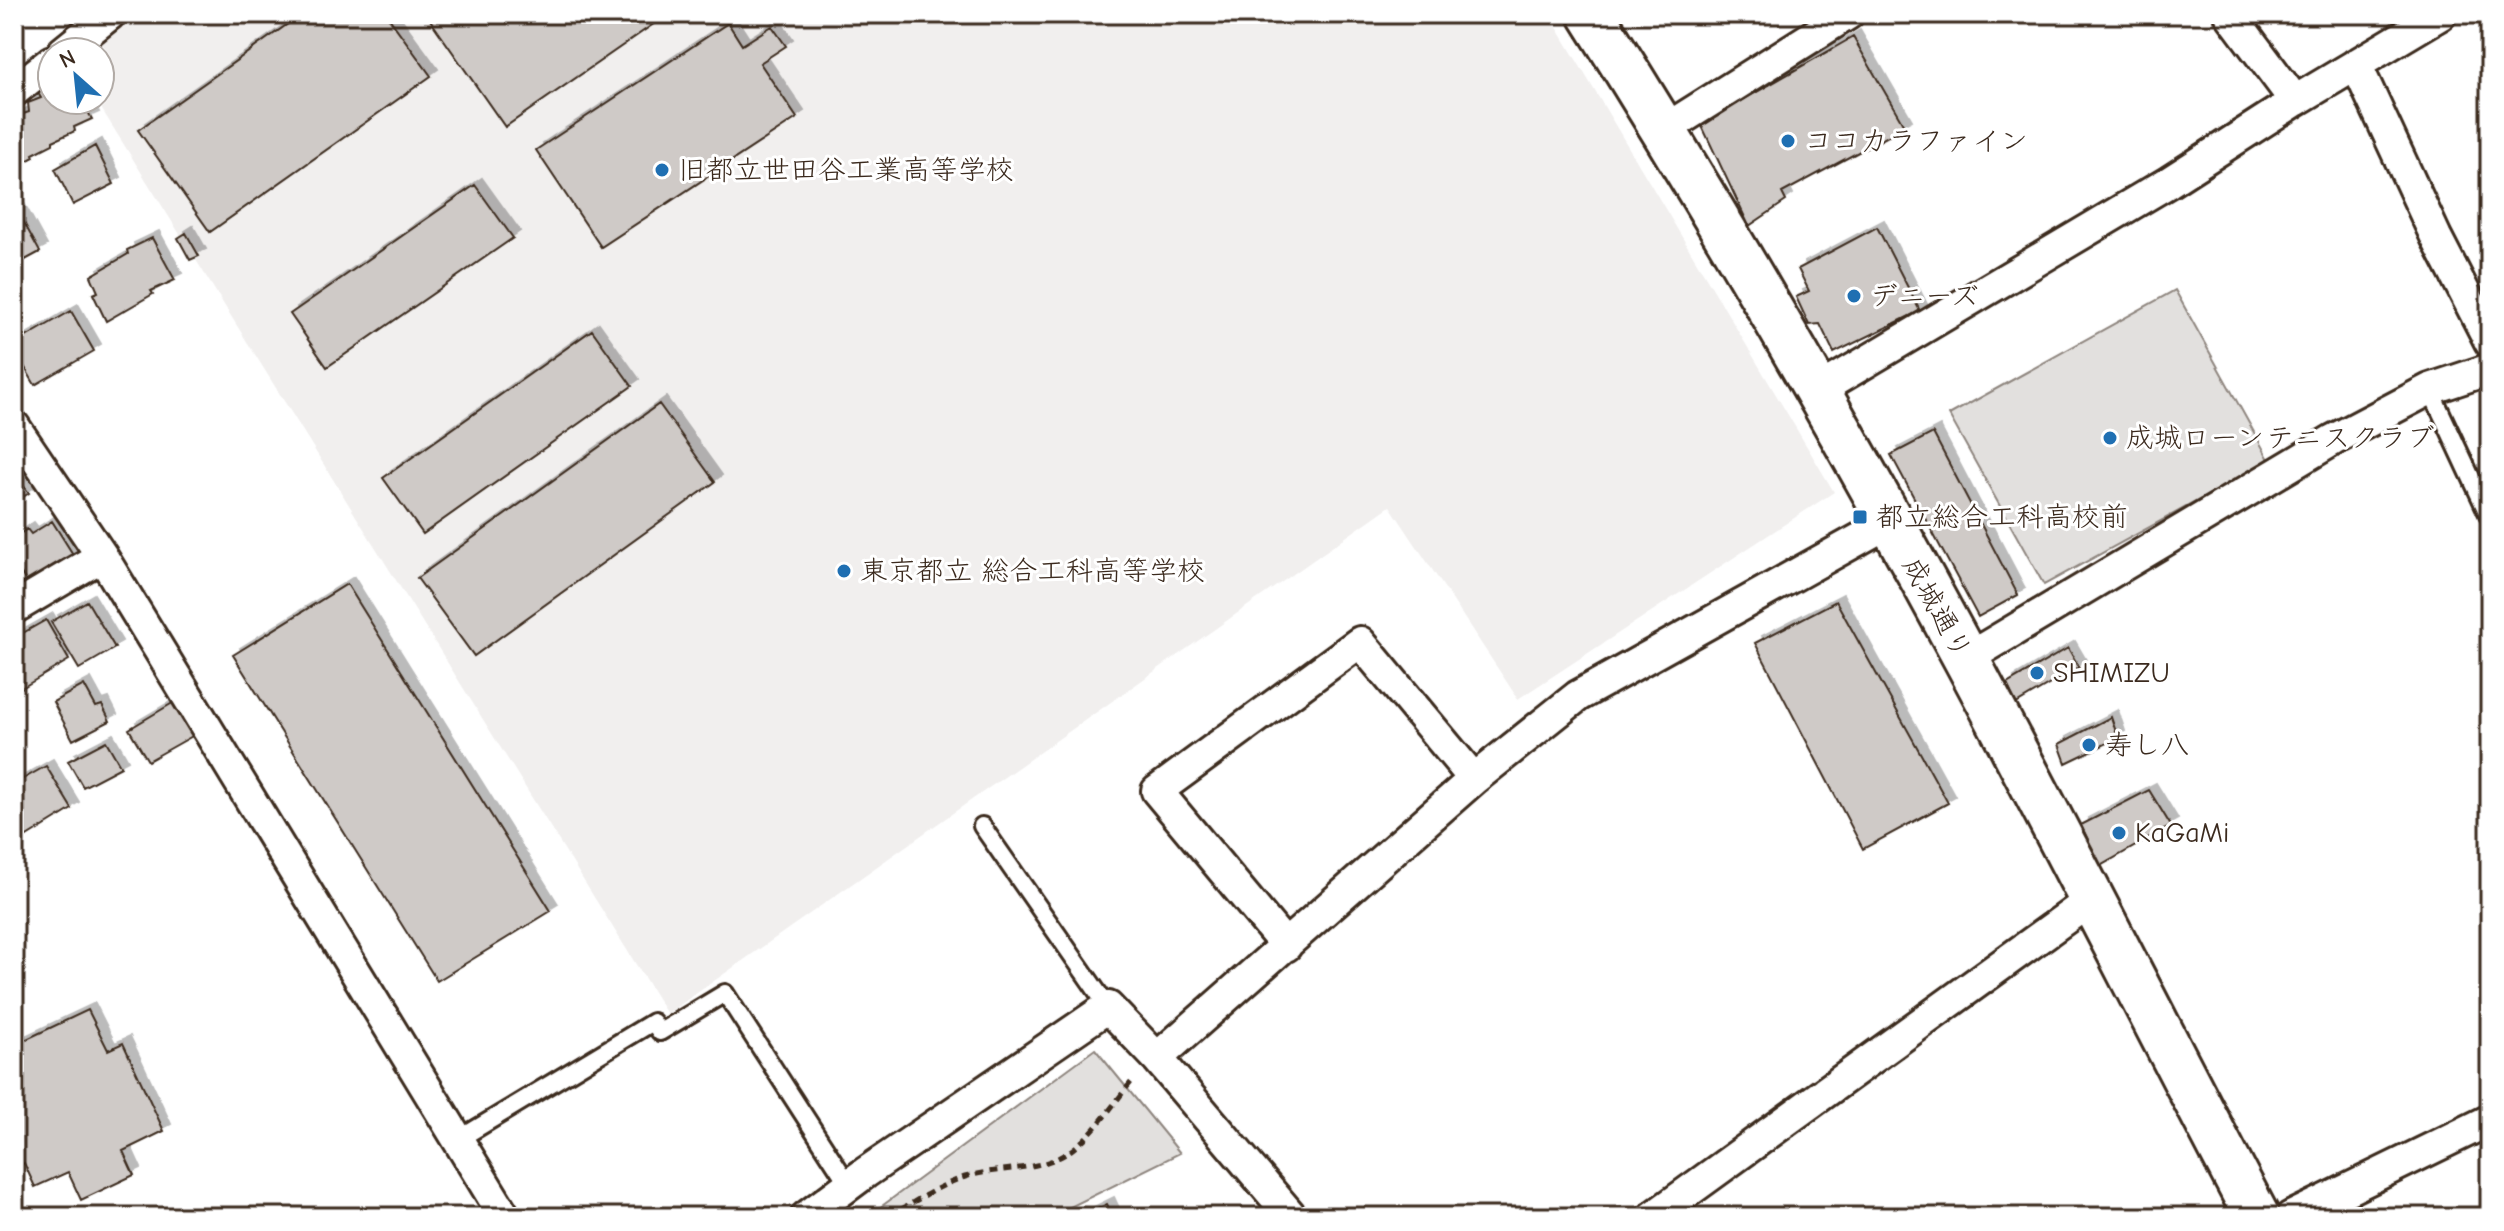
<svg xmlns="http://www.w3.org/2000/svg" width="2504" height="1231" font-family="'Comic Neue','Klee One',sans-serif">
  <defs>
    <filter id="shadow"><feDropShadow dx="7" dy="-7" stdDeviation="0" flood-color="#0004"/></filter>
  </defs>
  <rect width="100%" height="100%" fill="#fff"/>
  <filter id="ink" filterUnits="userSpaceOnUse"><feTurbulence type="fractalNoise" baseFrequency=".0125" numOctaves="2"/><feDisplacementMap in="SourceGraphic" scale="16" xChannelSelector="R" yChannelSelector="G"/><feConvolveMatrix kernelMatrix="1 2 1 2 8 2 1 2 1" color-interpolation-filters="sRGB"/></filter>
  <g filter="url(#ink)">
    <!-- built -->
    <path fill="#f1efee" d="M127,14h1422l285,478 -316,207 -128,-193 -723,508 -571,-914h4v-48h-26z"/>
    <!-- green -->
    <path fill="#e2e0de" stroke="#8e857e" stroke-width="2" d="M2175,290l95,171 -226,124 -95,-170z
      M1095,1049l85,104 -130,64h-183z"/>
    <!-- building -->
    <path fill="#cfcac7" stroke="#3b2a1e" stroke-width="2" filter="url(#shadow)" d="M302,14h84l45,62 -221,156 -72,-102z
      M426,14h242l-163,113z
      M728,23l14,22 30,-19 14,20 -26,17 37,55 -196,129 -65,-97z
      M1853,37l52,90 -123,66 4,8 -37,25 -48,-102z
      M52,87v13h29l11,19 -18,8 1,4 -22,10v3l-20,10 1,3 -17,9 -3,-6v-43l15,-5 -1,-9 13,-5 -3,-5z
      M95,146l19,38 -41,21 -18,-36z
      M475,185l38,53 -186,129 -37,-53z
      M17,210l23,42 -26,14v-54z
      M1877,227l43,84 -86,42 -14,-29 -11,1 -13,-28 13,-6 -11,-22z
      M186,233l13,23 -9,4 -12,-22z
      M152,238l23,42 -24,11 2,3 -47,27 -13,-27 5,-2 -7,-16 37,-22 -1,-4z
      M71,311l23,40 -59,34 -21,-36v-5z
      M592,330l40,56 -209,148 -40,-56z
      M659,404l56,78 -241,174 -57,-78z
      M1933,433l85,162 -40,22 -87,-162z
      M14,473l15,20 -15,10z
      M52,521l22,35 -45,30 -15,-24v-24l13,-9 4,5z
      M347,584l204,327 -114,70 -204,-326z
      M87,601l28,47 -36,21 -28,-47z
      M1836,601l112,202 -85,46 -108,-206z
      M46,620l23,40 -49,29 -6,-10v-41z
      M2068,648l11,19 -63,37 -9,-20z
      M84,685l12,22 6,-2 8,16 -37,19 -20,-38z
      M176,701l20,33 -48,27 -19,-32z
      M2111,717l7,21 -52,25 -7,-19z
      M106,741l15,26 -38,20 -15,-26z
      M46,766l26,43 -55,34 -3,-4v-55z
      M2149,790l22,36 -71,40 -19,-41z
      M88,1010l20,40 15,-7 41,88 -41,20 11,24 -53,25 -13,-28 -33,15 -11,-24 -10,5v-123z
      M1107,1204l6,13h-32z"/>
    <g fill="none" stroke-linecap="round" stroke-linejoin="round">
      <defs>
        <path id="lane" d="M2430,389l60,129
          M982,826l126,181
          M459,1139l194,-117 7,10 65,-39 124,192"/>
        <path id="street" d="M2230,14l65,87
          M63,52l47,-38
          M2356,64l80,173 54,105
          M14,91l38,-30
          M1664,130l184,-116
          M1817,391l352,-209 126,-81 146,-87
          M14,426l88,130 403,661
          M14,608l88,-52
          M1966,659l367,-219 97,-51 60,-20
          M1286,946l-129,-155 203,-149 114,137
          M1157,1058l317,-279 104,-83 312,-174
          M806,1217l59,-44 243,-166 49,51 135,159
          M1653,1217l438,-317
          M2291,1217l199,-97"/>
        <path id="secondary" d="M1591,14c133,210 257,426 375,645 99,185 193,372 291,558"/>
      </defs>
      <!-- lane casing -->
      <use href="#lane" stroke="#3b2a1e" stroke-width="22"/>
      <!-- street casing -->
      <use href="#street" stroke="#3b2a1e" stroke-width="36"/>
      <!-- secondary casing -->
      <use href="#secondary" stroke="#3b2a1e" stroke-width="50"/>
      <!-- path -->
      <path stroke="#3b2a1e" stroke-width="5" stroke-dasharray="8 6" stroke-linecap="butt" d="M888,1217c25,-14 49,-31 77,-40 32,-10 72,-5 102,-24 26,-17 46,-49 66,-73"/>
      <!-- lane -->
      <use href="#lane" stroke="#fff" stroke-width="16"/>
      <!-- street -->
      <use href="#street" stroke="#fff" stroke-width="30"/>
      <!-- secondary -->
      <use href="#secondary" stroke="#fff" stroke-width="44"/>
    </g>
  </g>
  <!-- markers -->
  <g fill="#1f6fb2" stroke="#fff" stroke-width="3">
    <circle cx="1788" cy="141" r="8"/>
    <circle cx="662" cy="170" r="8"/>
    <circle cx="1854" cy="296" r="8"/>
    <circle cx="2110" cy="438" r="8"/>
    <rect x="1852" y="509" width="16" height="16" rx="4"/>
    <circle cx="844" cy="571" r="8"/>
    <circle cx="2037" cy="673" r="8"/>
    <circle cx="2089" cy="745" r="8"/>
    <circle cx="2119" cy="833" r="8"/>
  </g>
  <g text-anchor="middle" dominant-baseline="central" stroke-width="6" stroke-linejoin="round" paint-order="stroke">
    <!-- poi labels -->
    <g font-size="28" fill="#3b2a1e" stroke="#fff" text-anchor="start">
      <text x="1804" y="141">ココカラファイン</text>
      <text x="678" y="170">旧都立世田谷工業高等学校</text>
      <text x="1870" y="296">デニーズ</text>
      <text x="2126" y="438">成城ローンテニスクラブ</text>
      <text x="1876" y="517">都立総合工科高校前</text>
      <text x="860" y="571">東京都立 総合工科高等学校</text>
      <text x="2053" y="673">SHIMIZU</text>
      <text x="2105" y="745">寿し八</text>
      <text x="2135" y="833">KaGaMi</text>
    </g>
    <!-- street labels -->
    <g font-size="28" fill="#3b2a1e" stroke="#fff">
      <text transform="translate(1937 608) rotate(61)">成城通り</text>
    </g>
  </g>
  <!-- margin -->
  <rect width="2504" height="1231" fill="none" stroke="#fff" stroke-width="48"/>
  <rect x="24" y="24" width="2456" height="1183" fill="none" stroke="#3b2a1e" stroke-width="3" filter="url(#ink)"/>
  <!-- north arrow -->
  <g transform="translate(76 76) rotate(333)"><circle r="38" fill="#ffffff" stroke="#b1aaa5" stroke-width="2"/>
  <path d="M0-6L14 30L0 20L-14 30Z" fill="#1f6fb2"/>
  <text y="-12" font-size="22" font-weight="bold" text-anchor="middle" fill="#3b2a1e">N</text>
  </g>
</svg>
